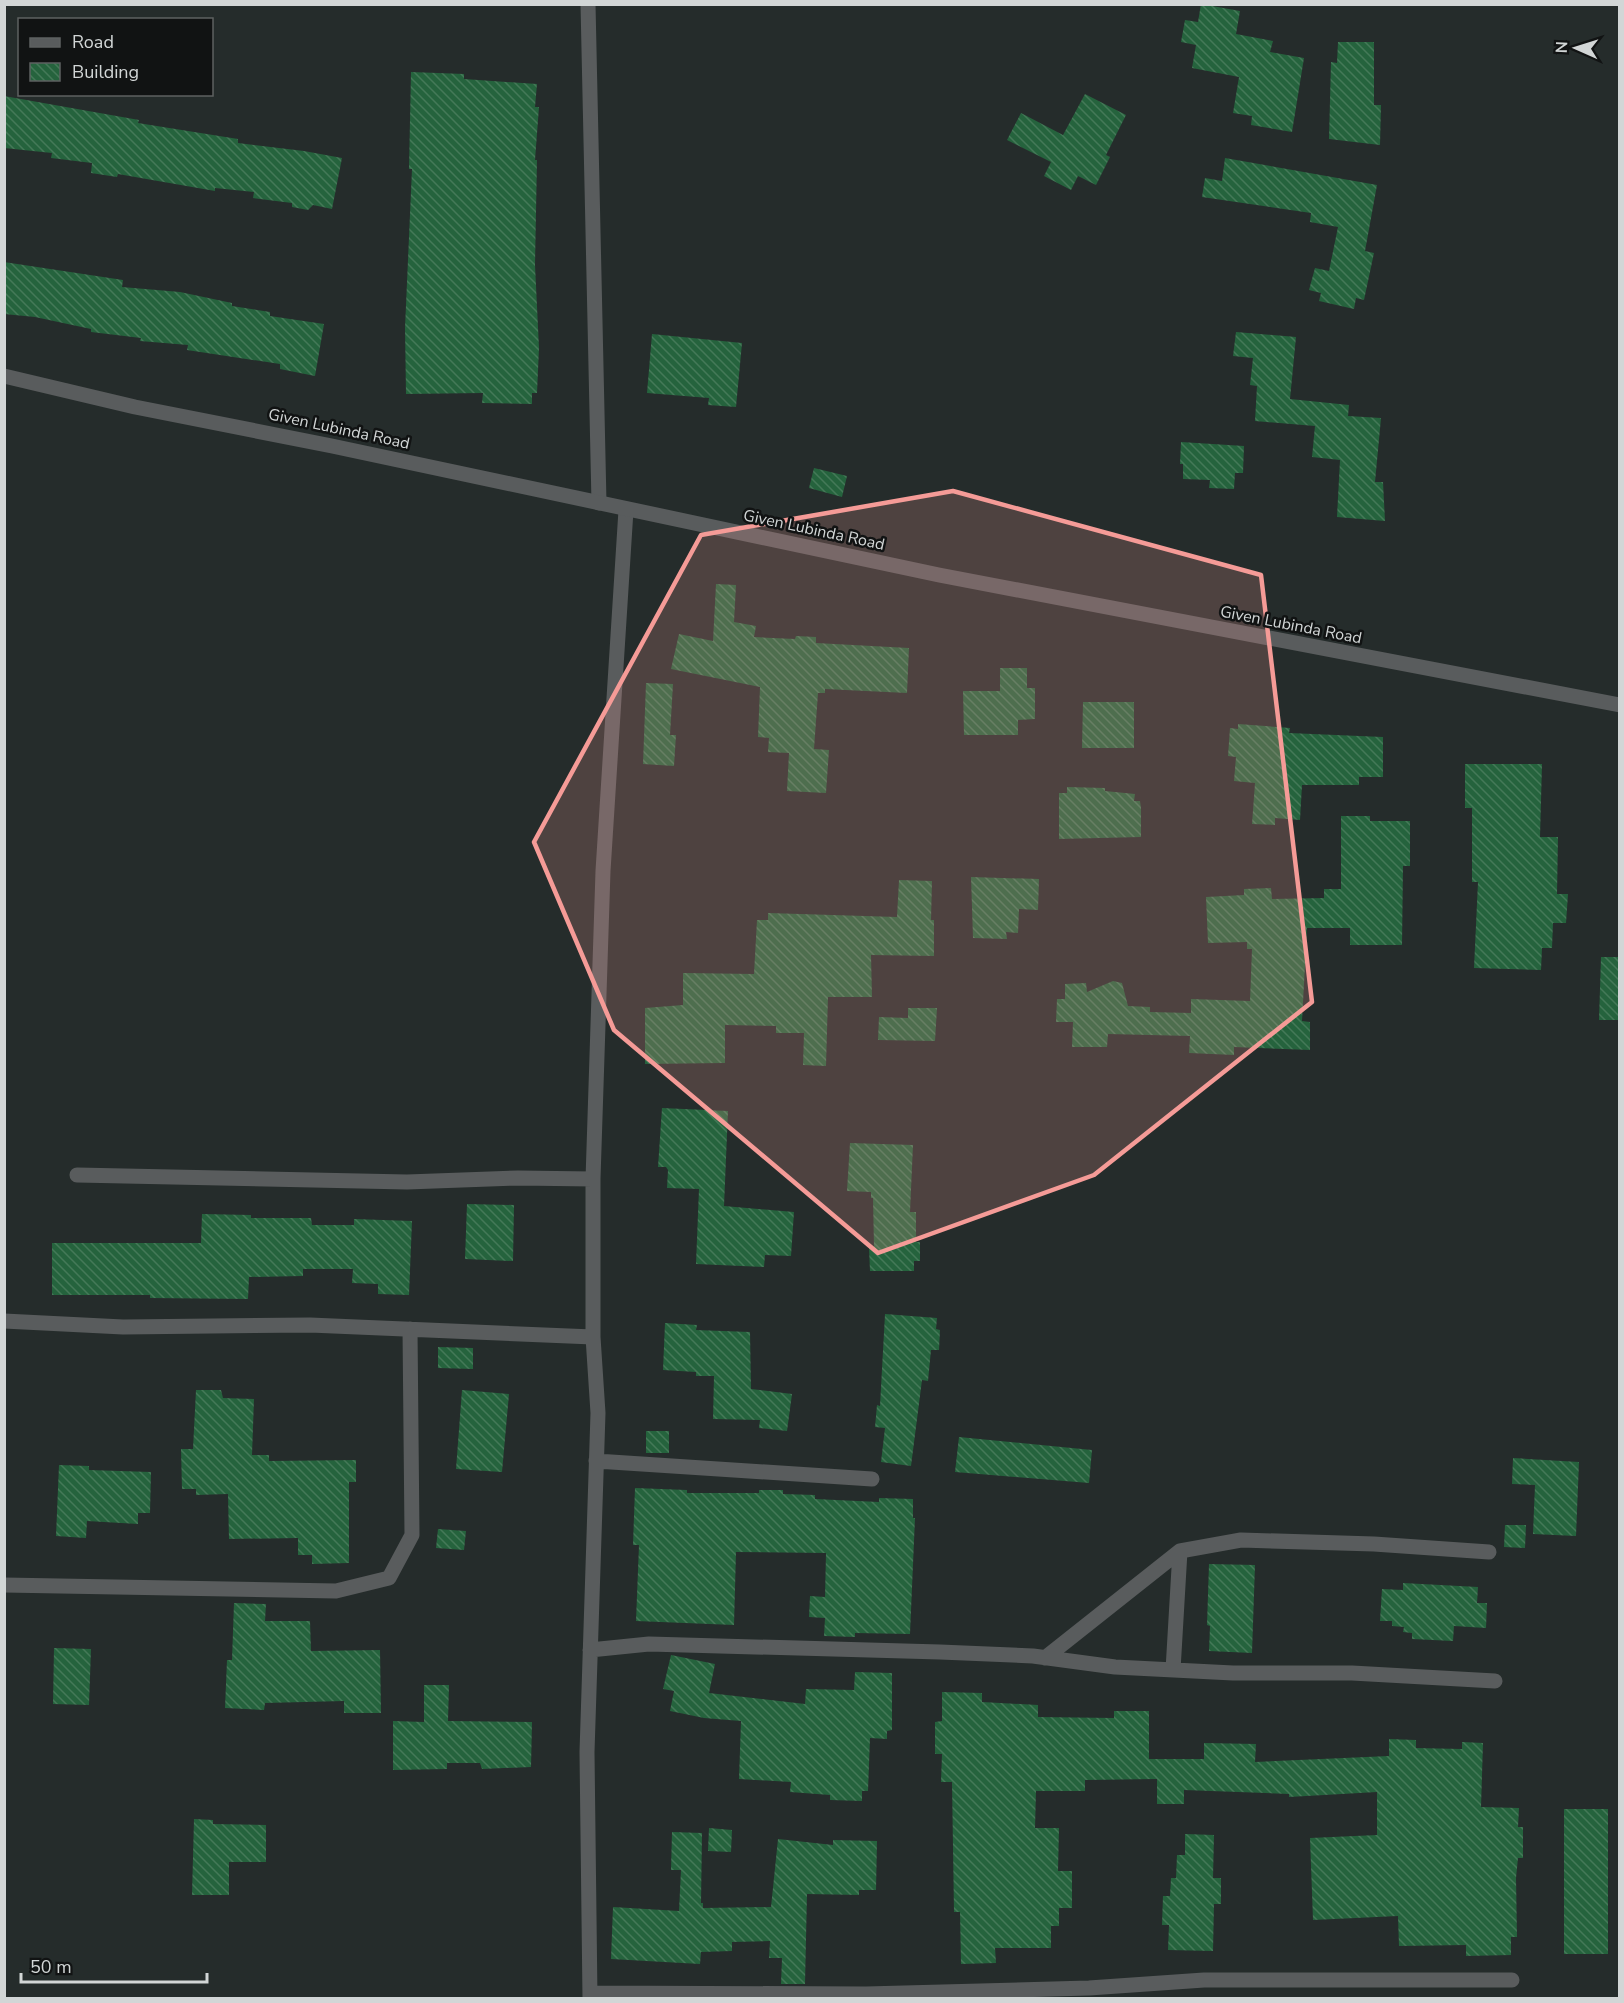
<svg xmlns="http://www.w3.org/2000/svg" width="1624" height="2003" font-family="'Nunito Sans',sans-serif">
  <defs>
    <pattern id="building-back-hatch" width="6" height="6" patternUnits="userSpaceOnUse" patternTransform="scale(1.5)"><rect width="6" height="6" fill="#25633d"/><path d="M-1 5l2 2M0 0l6 6M5-1l2 2" fill="none" stroke="#447958"/></pattern>
  </defs>
  <rect width="100%" height="100%" fill="#252c2b"/>
  <!-- building -->
  <path fill="url(#building-back-hatch)" d="M1201,4l39,7 -4,23 37,7 -3,11 34,6 -12,74 -41,-7 1,-9 -19,-3 6,-36 -47,-9 4,-23 -15,-3 4,-22 13,2z
    M1338,42h36v63h7l-1,40 -51,-6 2,-77 6,1z
    M411,72l53,2v5l73,5 -2,23h4l-4,53h2l-2,105 4,83 -2,45h-5v11l-50,-1 1,-10 -77,1 -1,-66 7,-159h-3z
    M1085,94l41,21 -20,40 4,2 -14,28 -18,-9 -7,14 -27,-14 7,-14 -44,-22 14,-27 42,22z
    M4,96l135,24 -1,3 100,16v4l66,8 38,7 -10,51 -19,-4 -5,5 -16,-3v-4l-39,-5 1,-6 -39,-4v3l-97,-17 -1,3 -26,-4 1,-10 -41,-5 1,-5 -48,-5z
    M1225,158l152,27 -12,66 9,2 -10,47 -8,-2 -2,11 -35,-8 2,-8 -12,-3 6,-22 14,3 9,-44 -28,-5 1,-9 -109,-16 3,-19 17,3z
    M4,262l119,18 -1,7 58,5 52,11v3l38,6v4l54,8 -9,52 -35,-7v-5l-93,-14 1,-5 -48,-4 1,-3 -50,-6v-3l-56,-12 -31,-3z
    M1236,332l60,5 -6,62 59,6 -1,11 33,2 -6,64h8l2,39 -48,-4 3,-57 -28,-3 3,-31 -60,-5 2,-35 -7,-1 3,-27 -20,-2z
    M652,334l90,9 -6,64 -28,-2 1,-7 -62,-5z
    M1181,442l63,4 -1,27h-8l-1,16 -25,-1 1,-8 -27,-1v-15h-3z
    M814,468l33,8 -5,21 -33,-9z
    M716,584l20,1 -2,37 22,4 -2,11 41,2 1,-3 20,1v6l93,5 -2,45 -82,-4v4h-7l-4,56 15,1 -3,43 -39,-2 2,-38 -21,-1 1,-14 -11,-1 2,-50 -89,-18 8,-35 34,7z
    M1000,668h27v20h8v31l-17,1v15h-54l-1,-44h37z
    M646,683l27,1 -3,51h6l-2,31 -31,-2z
    M1083,702h51v46h-52z
    M1238,724l52,4 -1,5 94,4v40h-24v8h-57l-2,35 -25,-2v7l-23,-1 3,-41 -21,-2 2,-24 -8,-1 2,-28 8,1z
    M1465,764h77l-2,73h18l-1,57h11l-2,29h-13l-1,25h-10l-1,22 -67,-2 4,-86h-6v-74h-7z
    M1067,787l38,1v3l30,3 -1,7h6l1,7v29l-82,2v-46h8z
    M1341,816h29v5h40v45h-7l-1,79h-52v-17h-43l-5,93 8,1v28l-76,-3v8l-45,-2 1,-17 -82,-2 -1,13h-35l1,-25h-17l1,-23h8v-15l21,-1 1,9 26,-11 9,2 6,23 22,1v5l41,1v-14l59,2 2,-52h-5v-7l-39,1 -2,-46 38,-2v-6l27,-1 1,11 52,-1v-9h17z
    M971,877l68,2 -1,31 -19,-1 -1,24 -12,-1 1,7 -34,-1z
    M899,880l33,1 -1,39h3v36l-63,-1 1,42h-44l-2,69 -23,-1 1,-32h-28v-7l-51,-1v38l-80,1v-56l38,-3v-32l71,1 3,-54h11v-7l129,4z
    M1601,957h19v63h-21z
    M908,1008h29l-2,33 -57,-1 1,-23 29,1z
    M662,1108l66,3 -4,95 70,6 -3,44 -26,-1 -1,12 -68,-3 3,-75 -32,-1 1,-18 -2,-3h-8z
    M850,1143l63,2 -3,67h6v30h4v19h-6v10h-44l-1,-23 5,-1 -1,-49h-2v-6l-24,-1z
    M467,1204l47,1 -1,56 -48,-2z
    M202,1214l49,1v3h60l1,7h42v-6l58,2 -3,74 -31,-1v-10l-26,-1 1,-14h-50v7l-54,1 -1,22 -98,-1v-3h-98v-52h149z
    M885,1314l52,4 -1,11 4,1 -1,20h-8l-3,31 -6,-1 -11,86 -30,-4 4,-34 -10,-1 2,-22 3,1z
    M665,1323l32,2 -1,5 54,2 1,57 41,5 -5,37 -28,-3 1,-8 -47,-1 1,-43h-18v-4l-33,-2z
    M438,1347l35,1v21l-35,-1z
    M196,1390h25l2,8 31,1 -2,56h17v6l87,-1v22h-7v81l-37,1v-9h-14v-17l-69,1 -1,-45 -32,1v-6h-14l-1,-40h12z
    M462,1390l47,4 -7,78 -46,-3z
    M646,1431h23v22h-23z
    M959,1437l133,13 -3,33 -134,-11z
    M1513,1458l66,4 -3,74 -43,-2 2,-49 -23,-1z
    M59,1465l30,1v4l62,2 -1,41h-12v11l-51,-3 -1,17 -30,-2z
    M635,1488l52,2v3h72v-3h24v4l32,1v4l64,3v-4l34,1v19h2l-5,116 -55,-1v4l-31,-1 1,-18 -16,-1 1,-21 15,1 1,-44 -90,-1 -2,73 -98,-4 3,-76h-6z
    M1505,1525h21l-1,23 -21,-1z
    M438,1529l28,2 -2,19 -28,-2z
    M1209,1564l46,1 -3,88 -43,-2 1,-25 -3,-1z
    M1403,1583l75,4 -1,16h10l-1,25 -32,-2 -1,15 -41,-2v-6l-9,-1 1,-5 -12,-1v-5h-12l2,-32 21,1z
    M234,1603l32,1 -1,17h45l1,30 69,-1 1,63h-37v-12l-79,2 -1,7 -39,-2 2,-48h5z
    M54,1648l37,1 -2,56 -36,-1z
    M671,1655l44,9 -6,29 96,11 1,-15 48,1 1,-18 37,1v57l-5,1v8l-17,-1 -2,53h-6v10l-32,-1v-5l-40,-3 1,-10 -52,-3 2,-58 -37,-3 -34,-7 4,-20 -11,-2z
    M424,1685h25l-1,36 84,1 -1,45 -49,2 -2,-6h-33v6l-54,1v-49l31,1z
    M942,1692l40,1v9l56,3v12l76,1v-7h35v48h55v-16l52,1 -1,18 134,-6v-17l27,1v8l46,1v-7l21,1 -2,64 38,1 -1,19h5v31h-5l-2,20 1,59h-6v18l-45,1v-11l-67,1 -1,-30 -85,4 -3,-82 67,-3v-43l-88,5v-3l-105,-4v14h-27v-25l-72,1v11h-49l-1,37h24l-1,43h14v37h-13v18h-8v22h-56l1,15 -35,1 -1,-52h-6l-2,-130h-11l1,-28h-7v-32l7,-1z
    M1564,1809h44v145h-44z
    M194,1819l19,1v4l53,1v37h-37v33h-37z
    M709,1828l23,2 -1,22 -23,-1z
    M672,1832l30,1 -1,70h2v5l68,-1 7,-68 55,6v-5l44,1 -1,49h-17v5l-52,-1 -2,90h-24l1,-26h-13l1,-17 -38,1v9l-31,1 -1,12 -89,-5 2,-52 66,4 2,-41h-10z
    M1185,1834l29,1 -1,43h8v26h-7l-1,47 -45,-1 1,-25h-7l1,-29h7l1,-18h5l1,-23h8z"/>
  <g fill="none" stroke-linecap="round" stroke-linejoin="round">
    <!-- minor -->
    <path stroke="#595c5d" stroke-width="15" d="M588,4l11,499
      M77,1175l330,7 111,-4 75,1
      M4,1321l119,6 187,-2 283,12
      M596,1461l276,18
      M4,1585l332,6 53,-13 23,-43 -2,-206
      M590,1650l59,-6 291,8 93,4 82,11 118,6h119l143,8
      M1045,1658l135,-107 61,-11 133,4 115,8
      M1173,1670l7,-119
      M591,1993l275,1 223,-6 115,-8h308
      M590,1998l-3,-246 11,-339 -5,-76v-158l10,-308 23,-361"/>
    <!-- tertiary -->
    <path stroke="#595c5d" stroke-width="15" d="M4,376l131,31 197,39 607,129 681,130"/>
  </g>
  <!-- marked area -->
  <path fill="#f59b97" fill-opacity="0.2" stroke="#f59b97" stroke-width="4.5" stroke-linejoin="round" d="M953,491l308,84 51,427 -218,173 -216,78 -264,-223 -80,-188 167,-307z"/>
  <g text-anchor="middle" dominant-baseline="central" stroke-width="5" stroke-linejoin="round" paint-order="stroke">
    <!-- street labels -->
    <g font-size="16" fill="#d2d6d6" stroke="#111313">
      <text transform="translate(339 429) rotate(12)">Given Lubinda Road</text>
      <text transform="translate(814 530) rotate(12)">Given Lubinda Road</text>
      <text transform="translate(1291 625) rotate(11)">Given Lubinda Road</text>
    </g>
  </g>
  <!-- border -->
  <rect width="1624" height="2003" fill="none" stroke="#d2d6d6" stroke-width="12"/>
  <!-- legend -->
  <rect x="18" y="18" width="195" height="78" fill="#111313" stroke="#5e6161" stroke-width="1.5"/>
  <rect x="30" y="38" width="30" height="9" fill="#595c5d" stroke="#5e6161" stroke-width="1.5"/>
  <text x="72" y="48" font-size="18" fill="#d2d6d6">Road</text>
  <rect x="30" y="63" width="30" height="18" fill="url(#building-back-hatch)" stroke="#5e6161" stroke-width="1.5"/>
  <text x="72" y="78" font-size="18" fill="#d2d6d6">Building</text>
  <!-- north arrow -->
  <g transform="translate(1576 48) rotate(273)" stroke="#111313" stroke-width="4.5" paint-order="stroke">
  <path d="M0-4.5L10 22L0 15L-10 22Z" fill="#d2d6d6"/>
  <text y="-9" font-size="16" font-weight="bold" text-anchor="middle" fill="#d2d6d6">N</text>
  </g>
  <!-- scale -->
  <path d="M21 1973v9h186v-9" fill="none" stroke="#d2d6d6" stroke-width="3"/>
  <text x="30" y="1973" font-size="18" fill="#d2d6d6" stroke="#111313" stroke-width="4.5" paint-order="stroke">50 m</text>
</svg>
